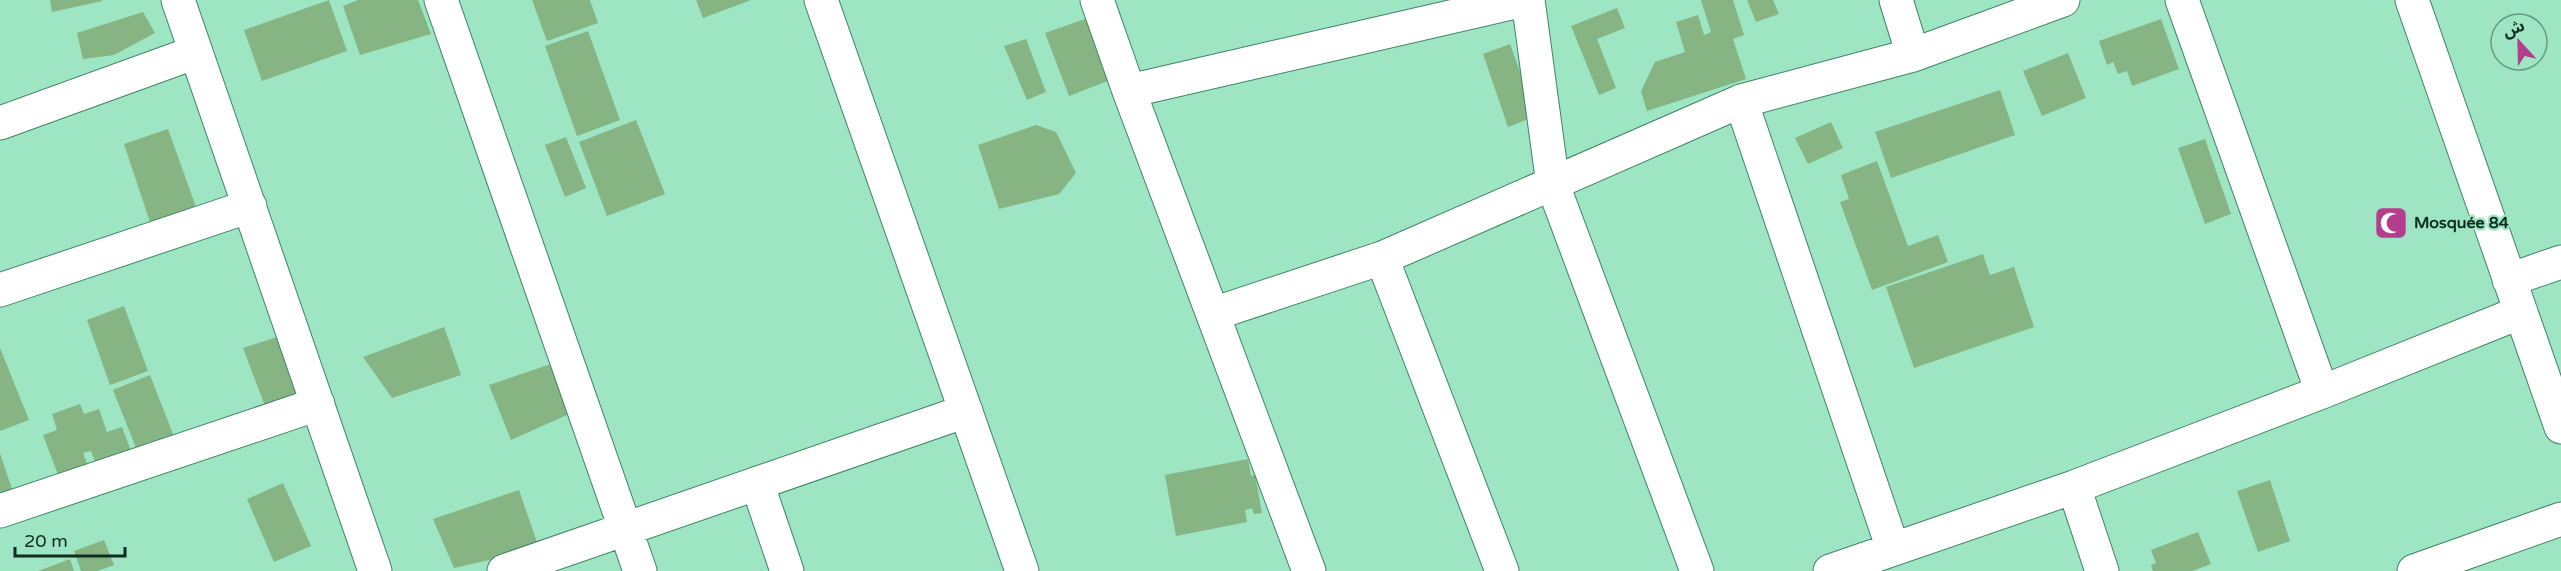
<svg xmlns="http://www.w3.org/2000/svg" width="2561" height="571" font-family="'Varela Round','Noto Sans Arabic',sans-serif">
  <rect width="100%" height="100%" fill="#9de5c3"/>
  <!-- building -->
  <path fill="#86b583" d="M50,0h52v1l-50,11z
    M329,0l18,51 -85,30 -18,-51z
    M358,0h60l13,34 -71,21 -17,-49z
    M532,0h58l8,23 -51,18z
    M696,0h55l-48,18z
    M1701,0h32l11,35 -11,4 13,40 -99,32 -6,-20 14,-29 30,-10 -9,-30 22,-7 6,20 7,-3z
    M1747,0h26l6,14 -23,8z
    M1617,8l8,20 -28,11 19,49 -17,7 -28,-69z
    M143,12l12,21 -41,22 -31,4 -6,-26z
    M1088,18l25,61 -44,17 -24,-63z
    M2161,19l18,50 -47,17 -5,-15 -9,3 -5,-12 -6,3 -8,-24z
    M588,31l32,89 -43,16 -32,-90z
    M1026,39l20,53 -19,8 -23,-54z
    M1510,44l26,72 -28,11 -25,-73z
    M2068,53l18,45 -44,18 -19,-45z
    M2000,90l15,45 -124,43 -16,-46z
    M636,120l29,74 -58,22 -28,-74z
    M1831,122l12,26 -35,16 -13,-26z
    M1036,125l20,7 20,41 -17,21 -60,15 -21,-64z
    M168,129l28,78 -45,18 -27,-81z
    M566,137l20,51 -21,9 -20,-52z
    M2205,139l26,75 -26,10 -27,-76z
    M1877,161l31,85 30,-11 10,27 -76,28 -32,-88 9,-3 -8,-24z
    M1983,254l7,21 24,-8 20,60 -120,41 -28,-81z
    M124,306l24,65 -38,14 -23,-65z
    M444,327l17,48 -69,23 -29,-41z
    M286,334l18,58 -39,14 -22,-58z
    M0,348l29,72 -29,11z
    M560,361l18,49 -67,30 -22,-55z
    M150,375l25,64 -37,14 -25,-63z
    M80,404l4,10 15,-5 8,23 15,-5 10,27 -35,13 -6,-16 -8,2 6,16 -29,11 -17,-45 14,-5 -5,-16z
    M0,453l14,42 -14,4z
    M1248,459l3,17 4,-1 7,38 -8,1 -2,-6 -7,2 2,12 -71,14 -11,-61z
    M2270,480l20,61 -32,11 -21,-61z
    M283,483l28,63 -37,16 -27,-63z
    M519,490l19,55 -18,8 -66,15 -21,-49z
    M2198,532l13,32 -19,7h-39l-2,-6 5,-2 -5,-13z
    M104,540l10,25 -17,6h-16l-7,-20z
    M70,559l4,12h-36z"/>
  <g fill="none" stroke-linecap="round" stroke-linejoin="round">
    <defs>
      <path id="minor" d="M178,0l197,571
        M441,0l199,571
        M821,0l201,571
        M1097,0l32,91 180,480
        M1528,0l25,185 144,386
        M1896,0l17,55
        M2182,0l140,392
        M2412,0l149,427
        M1129,91l395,-91
        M1741,101l152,448
        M0,123l196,-71
        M1382,258l120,313
        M2509,280l52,-18
        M0,290l250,-84
        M1213,314l169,-56 359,-157 172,-46 150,-55
        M757,483l30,88
        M2074,487l28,84
        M0,511l318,-107
        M504,571l462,-160
        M1830,571l244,-84 248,-95 199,-80
        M2414,571l147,-52"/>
    </defs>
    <!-- minor casing -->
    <use href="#minor" stroke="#3e8466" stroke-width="35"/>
    <!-- minor -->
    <use href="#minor" stroke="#fff" stroke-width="33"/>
  </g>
  <!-- icons -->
  <defs>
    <symbol id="mosque-square" viewBox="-11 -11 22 22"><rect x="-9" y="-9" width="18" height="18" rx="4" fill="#b63c8e" stroke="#9de5c3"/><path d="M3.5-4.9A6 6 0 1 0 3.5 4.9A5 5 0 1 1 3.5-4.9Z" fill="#fff"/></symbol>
  </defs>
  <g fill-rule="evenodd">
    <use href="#mosque-square" x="2372" y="204" width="38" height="38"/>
  </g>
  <g text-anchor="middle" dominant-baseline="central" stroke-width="4.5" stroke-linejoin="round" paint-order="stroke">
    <!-- poi labels -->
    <g font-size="16" font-weight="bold" fill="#102d21" stroke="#9de5c3" text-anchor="start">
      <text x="2414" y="223">Mosquée 84</text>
    </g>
  </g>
  <!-- north arrow -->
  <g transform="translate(2519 42) rotate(338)"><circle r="28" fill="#9de5c3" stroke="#659b82" stroke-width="1.5"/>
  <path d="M0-4.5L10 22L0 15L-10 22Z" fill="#b63c8e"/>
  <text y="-9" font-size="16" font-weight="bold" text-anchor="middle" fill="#102d21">ش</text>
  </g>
  <!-- scale -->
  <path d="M15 547v9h110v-9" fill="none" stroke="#102d21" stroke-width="3"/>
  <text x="24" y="547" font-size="18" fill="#102d21" stroke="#9de5c3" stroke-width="4.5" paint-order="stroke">20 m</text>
</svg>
